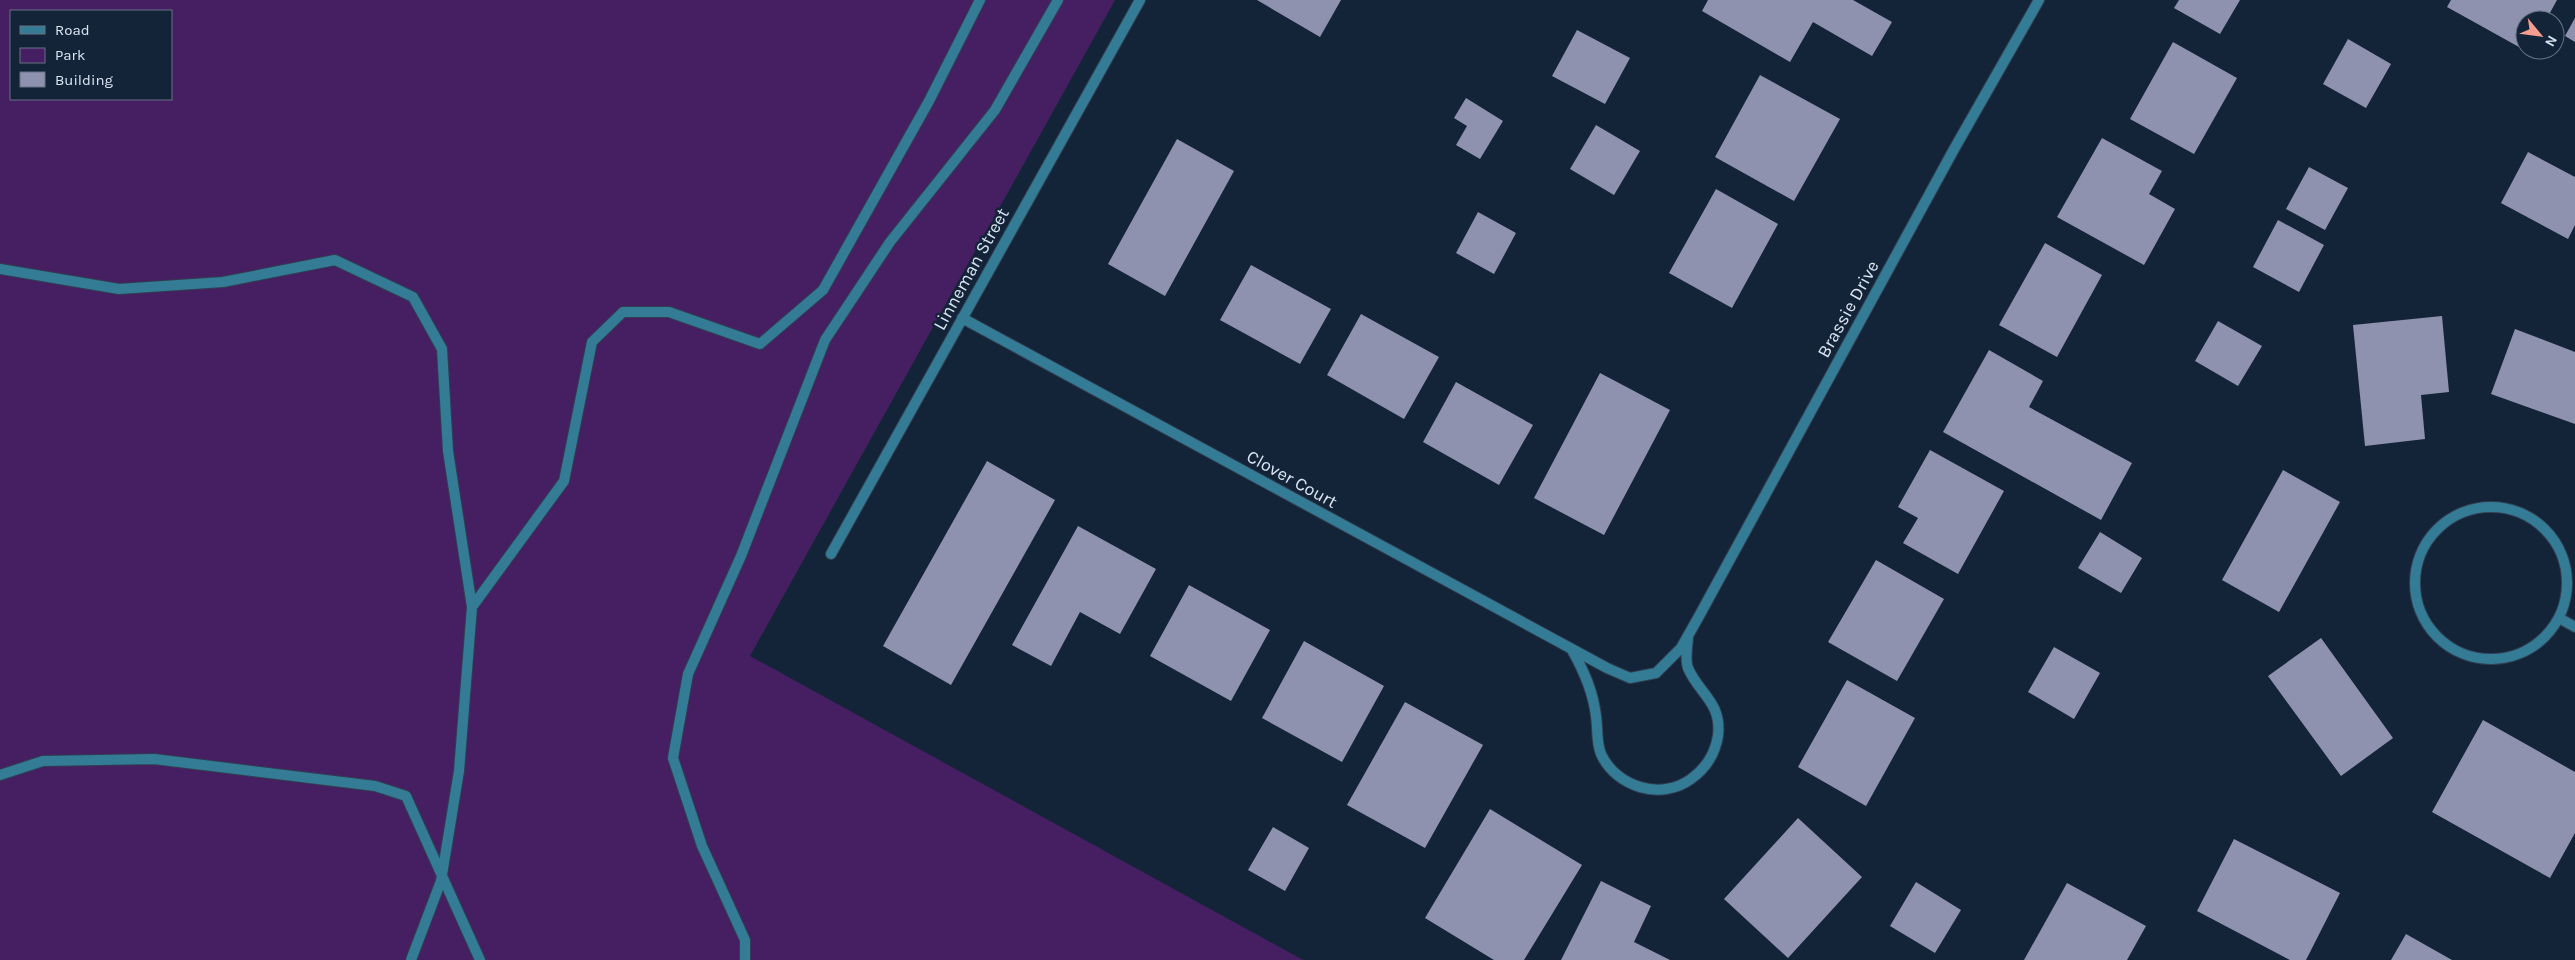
<svg xmlns="http://www.w3.org/2000/svg" width="2575" height="960" font-family="Karla,sans-serif">
  <rect width="100%" height="100%" fill="#142438"/>
  <!-- green -->
  <path fill="#461f62" fill-rule="evenodd" d="M0,0h1115l-365,656 553,304h-1303zM11,11h160v88h-160z"/>
  <!-- building -->
  <path fill="#8f92af" d="M1257,0h84l-21,37z
    M1708,0h145l39,22 -20,34 -59,-34 -23,40 -88,-51z
    M2179,0h61l-20,34 -46,-26z
    M2451,0h106l-11,20h-21v30h4l-1,2 -81,-45z
    M2575,18v24l-10,-6z
    M1577,30l53,28 -25,46 -53,-28z
    M2348,39l43,25 -25,44 -43,-24z
    M2173,42l64,36 -43,76 -64,-35z
    M1760,75l80,44 -46,82 -79,-44z
    M1466,98l37,23 -23,38 -24,-14 11,-19 -13,-8z
    M1596,125l44,26 -26,44 -44,-26z
    M2102,138l60,33 -13,23 26,15 -31,56 -87,-48z
    M1177,139l57,32 -69,125 -57,-32z
    M2528,152l47,25v48l-7,14 -67,-36z
    M2309,167l39,21 -23,42 -39,-21z
    M1716,189l62,35 -46,84 -63,-35z
    M1478,212l38,21 -22,41 -38,-21z
    M2278,220l46,25 -25,47 -46,-25z
    M2045,243l57,32 -45,82 -58,-32z
    M1251,265l80,44 -31,55 -80,-44z
    M1361,314l78,43 -35,62 -77,-44z
    M2442,316l7,76 -28,3 4,44 -60,7 -12,-121z
    M2218,321l44,25 -24,40 -43,-25z
    M2515,329l60,23v72l-84,-30z
    M1989,350l54,31 -14,26 103,56 -31,57 -158,-88z
    M1600,373l70,37 -66,125 -70,-37z
    M1456,382l77,43 -34,60 -76,-43z
    M1930,450l74,41 -46,83 -55,-31 15,-25 -20,-11z
    M987,461l68,39 -104,185 -68,-39z
    M2283,470l57,32 -61,110 -57,-32z
    M1078,526l78,43 -36,65 -40,-22 -29,54 -39,-21z
    M2100,532l42,26 -21,35 -43,-25z
    M1876,560l68,39 -47,82 -69,-39z
    M1189,585l81,45 -39,71 -81,-45z
    M2321,638l72,100 -52,38 -73,-100z
    M1304,641l80,45 -42,76 -80,-44z
    M2054,647l46,26 -26,46 -46,-27z
    M1847,680l68,38 -49,88 -68,-39z
    M1405,702l78,43 -58,103 -78,-43z
    M2483,720l92,52v61l-25,45 -118,-66z
    M1490,809l92,56 -58,95h-30l-69,-42z
    M1798,818l64,59 -74,81 -64,-59z
    M1273,827l36,21 -24,43 -37,-21z
    M2234,839l106,54 -34,67h-16l-93,-49z
    M1601,881l50,25 -17,36 36,18h-109z
    M1916,882l45,28 -26,43 -45,-27z
    M2067,883l79,43 -19,34h-103z
    M2406,934l46,26h-61z"/>
  <g fill="none" stroke-linecap="round" stroke-linejoin="round">
    <defs>
      <path id="service" d="M0,269l119,20 104,-7 112,-22 78,37 29,52 6,102 24,156 -13,164 -18,110 -30,79
        M472,607l92,-126 28,-139 31,-30h46l91,32 63,-54 106,-189 51,-101
        M0,775l43,-14 111,-2 221,27 31,10 74,164
        M745,960v-20l-43,-94 -29,-88 15,-84 53,-118 84,-216 65,-98 105,-132 63,-110"/>
      <path id="minor" d="M962,318l645,350 23,10 26,-5 25,-25 17,-30 255,-467 86,-151
        M2415 583a76 76 0 1 1 152 0a76 76 0 1 1-152 0Z
        M831,554l309,-554
        M2559,618l16,9
        M1572,650c12,21 21,41 24,66 2,13 0,26 5,38 15,33 60,47 90,25 14,-10 24,-25 27,-43 4,-34 -19,-42 -30,-68 -3,-8 -1,-21 0,-30"/>
    </defs>
    <!-- service casing -->
    <use href="#service" stroke="#303f52" stroke-width="12"/>
    <!-- minor casing -->
    <use href="#minor" stroke="#303f52" stroke-width="12"/>
    <!-- service -->
    <use href="#service" stroke="#347b96" stroke-width="10"/>
    <!-- minor -->
    <use href="#minor" stroke="#347b96" stroke-width="10"/>
  </g>
  <g text-anchor="middle" dominant-baseline="central" stroke-width="5" stroke-linejoin="round" paint-order="stroke">
    <!-- street labels -->
    <g font-size="18" fill="#dbe6f4" stroke="#142438">
      <text transform="translate(971 269) rotate(-61)">Linneman Street</text>
      <text transform="translate(1848 309) rotate(-61)">Brassie Drive</text>
      <text transform="translate(1292 479) rotate(29)">Clover Court</text>
    </g>
  </g>
  <!-- legend -->
  <rect x="10" y="10" width="162" height="90" fill="#142438" stroke="#647283"/>
  <rect x="20" y="26" width="25" height="8" fill="#347b96" stroke="#647283"/>
  <text x="55" y="35" font-size="15" fill="#dbe6f4">Road</text>
  <rect x="20" y="48" width="25" height="15" fill="#461f62" stroke="#647283"/>
  <text x="55" y="60" font-size="15" fill="#dbe6f4">Park</text>
  <rect x="20" y="72" width="25" height="15" fill="#8f92af" stroke="#647283"/>
  <text x="55" y="85" font-size="15" fill="#dbe6f4">Building</text>
  <!-- north arrow -->
  <g transform="translate(2540 35) rotate(119)"><circle r="24" fill="#142438" stroke="#647283"/>
  <path d="M0-4L9 19L0 12L-9 19Z" fill="#f59d8e"/>
  <text y="-8" font-size="14" font-weight="bold" text-anchor="middle" fill="#dbe6f4">N</text>
  </g>
</svg>
